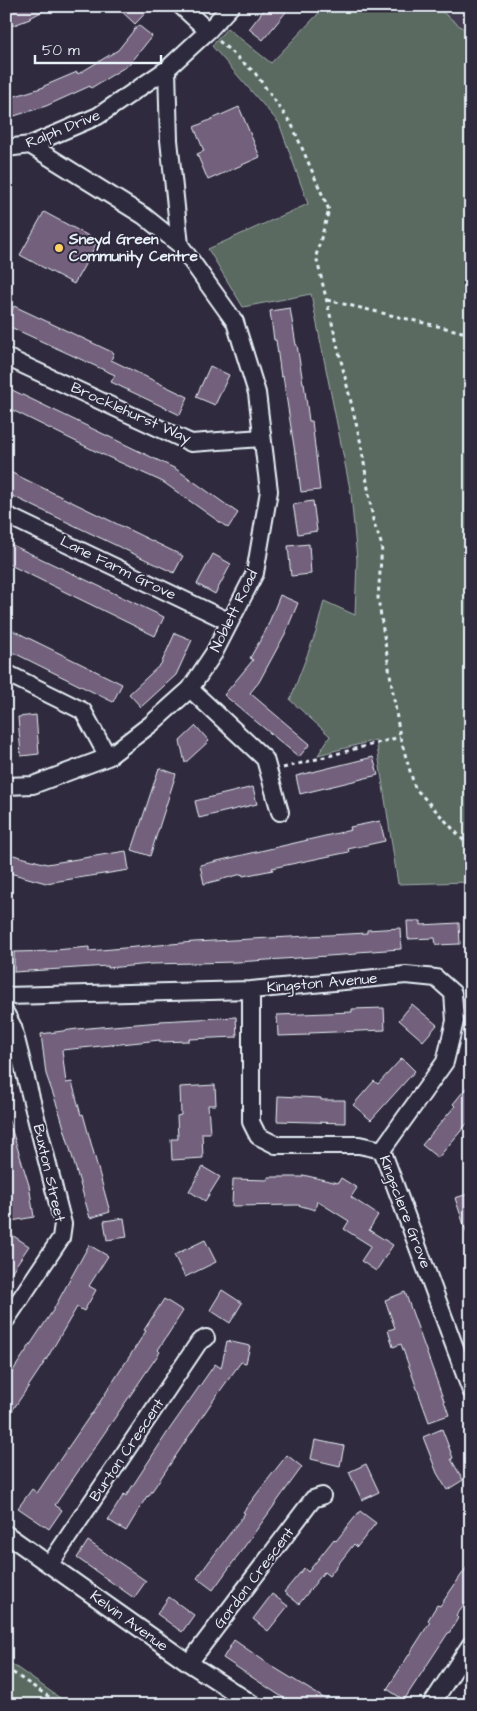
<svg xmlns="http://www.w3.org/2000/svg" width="477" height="1711" font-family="'Architects Daughter',sans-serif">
  <rect width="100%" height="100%" fill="#2f2a3d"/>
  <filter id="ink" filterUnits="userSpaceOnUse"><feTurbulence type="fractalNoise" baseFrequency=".02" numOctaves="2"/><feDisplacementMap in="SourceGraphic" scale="10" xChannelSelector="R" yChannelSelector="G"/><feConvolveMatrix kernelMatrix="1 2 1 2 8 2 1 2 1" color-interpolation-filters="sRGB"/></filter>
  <g filter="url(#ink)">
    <!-- built -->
    <path fill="#433a50" d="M435,6h36v29z"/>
    <!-- green -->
    <path fill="#5a6a61" stroke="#a1aeac" d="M323,6h112l36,29v847l-73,2 -22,-144 -58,15 12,-19 -40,-36 26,-68 8,-31 31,14 2,-55 -6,-66 -40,-200 -68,13 -35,-58 100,-45 -29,-81 -67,-77 15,-18 44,35 47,-49z
      M6,1660l64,45h-64z"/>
    <!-- building -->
    <path fill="#73617b" stroke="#e8f1f8" d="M12,6h40l-22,12v1l-24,9v-20z
      M116,6h36l-17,18z
      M267,6h13l6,6 -23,28 -14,-11z
      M138,25l14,11 -22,28 -39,24 -1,-2 -44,20 -35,11 -5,-18 38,-12v-1l33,-14 1,2 40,-24z
      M239,107l21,50 -52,23 -11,-26 7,-3 -10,-24z
      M44,212l54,29 -24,43 -54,-29z
      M14,306l100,47 -3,7 77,37 -8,18 -69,-33 4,-7 -109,-50z
      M290,308l6,37h1l6,38h1l5,38h3l8,69 -19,2 -5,-39h-1l-12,-77 -2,1 -5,-37h-2l-4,-29z
      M210,366l19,9 -14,30 -19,-8z
      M6,387l170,82 62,44 -10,15 -65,-46 -68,-31 -89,-44z
      M6,470l177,86 -9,17 -168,-80z
      M313,501l4,30 -19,3 -5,-30z
      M6,542l158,75 -9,19 -149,-73z
      M309,544l2,30 -20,2 -3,-30z
      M213,554l18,10 -16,30 -18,-10z
      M280,595l18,8 -13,31 -26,48 -9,11 60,51 -11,13 -75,-62 29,-35 -3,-2 16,-28z
      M6,627l116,57 -9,18 -107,-53z
      M175,633l17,7 -16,35 -35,32 -12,-13 32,-30z
      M36,715l3,39 -18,2 -3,-39z
      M196,726l13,15 -24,22 -5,-22z
      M373,757l5,18 -78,19 -4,-18z
      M159,768l17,6 -26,82 -18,-6z
      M253,787l4,17 -58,14 -4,-17z
      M380,821l5,20 -37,8 1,3 -77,16 1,2 -30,6 -1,-2 -38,10 -4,-19 151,-35 -1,-3z
      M126,851l3,19 -83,13 -40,-11v-19l41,11z
      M407,921h14v4l38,-2 1,21 -24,1 -1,-7 -27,1z
      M400,928l1,21 -44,3v2l-44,3 -76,5 -86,2 -43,4v-2l-94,6v-20l42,-1 -1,-1 34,-3v4l105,-9 173,-9v-3z
      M412,1004l25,21 -14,16 -24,-21z
      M384,1008l1,22 -76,3v2l-31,1 -1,-21 75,-3v-3z
      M236,1017l1,20 -48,2v2l-29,1v-2l-98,10 4,33 6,-1 9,33 2,-1 27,98 -20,6 -30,-104 -14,-40 -5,-40 36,-5 83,-7v-1z
      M402,1058l13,13 -44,49 -18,-15 21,-24 4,3z
      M471,1082v37l-33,39 -16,-13 33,-39 -2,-2z
      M215,1085l1,20h-8l2,28h-8l1,25 -31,2 -1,-21h7l-1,-23 4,-1 -1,-28z
      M278,1096l43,2v2h24v23l-68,-2z
      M6,1121h3l20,64 5,32 -28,5z
      M203,1167l17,10 -15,24 -16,-10z
      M303,1175l35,8 3,-5 16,10 -6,9 27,18 -9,15 24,15 -17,26 -15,-10 10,-15 -27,-17 5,-8 -32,-20 -2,9 -17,-5 -66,1 1,-27 35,1v-3h35z
      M471,1193v44h-3l-13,-39z
      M124,1218l3,19 -20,3 -3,-19z
      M12,1235l17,11 -23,34v-37z
      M205,1240l11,22 -31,15 -11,-22z
      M89,1245l19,11 -19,30 7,4 -12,21 -7,-4 -31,53 -40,60v-39l46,-69z
      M222,1290l20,13 -12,20 -20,-13z
      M405,1292l44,123 -20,7 -28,-78 -8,3 -5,-17 7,-2 -10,-28z
      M164,1299l19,12 -25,39 2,2 -105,153 7,5 -13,19 -31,-21 14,-19 5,4 54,-79h1l54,-83 -2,-1z
      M227,1341l23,5 -4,17 -5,-1 -29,40 -64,95 -1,-1 -21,35 -18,-11 16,-26 2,2 43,-66 46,-66 6,4z
      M442,1429l11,29 -2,1 12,21 -16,10 -10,-17 -14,-36z
      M315,1440l29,6 -4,20 -29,-7z
      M287,1455l15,12 -89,123 -16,-12 48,-65 -2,-1 19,-25z
      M366,1464l13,28 -17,8 -13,-28z
      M360,1511l16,12 -19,24 -3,-3 -25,32 -5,-4 -25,32 -15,-12 20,-24 4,4 26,-33 2,2z
      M88,1541l58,40 -12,17 -57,-40z
      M471,1561v35l-15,20 2,2 -9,15h-1l-44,67 -17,-11 43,-67 -2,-2 9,-15 3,1z
      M272,1594l16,12 -20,25 -15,-12z
      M169,1597l25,18 -12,17 -25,-18z
      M234,1640l36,25 65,40h-38l-11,-7 -1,1 -62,-41z"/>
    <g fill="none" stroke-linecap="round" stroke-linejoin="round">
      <defs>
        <path id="street" d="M181,6l27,25
          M167,69l2,71 11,105
          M6,148l24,-3 68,-29 69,-47 41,-38 23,-25
          M6,357l185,86 71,-5
          M6,515l224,107
          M6,673l77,38 25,46
          M190,689l75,70 15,53
          M6,786l27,-1 75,-28 43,-33 39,-35 24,-36 41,-80 14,-82 -12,-98 -22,-71 -55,-77 -36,-29 -114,-71
          M251,990v132l7,14 18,9h83l23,5 89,241
          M6,996l245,-6 155,-15 30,3 17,15 2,28 -10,41 -63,88
          M6,1014l7,13 50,197 -2,14 -55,82
          M6,1534l183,129 65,42
          M50,1564l149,-222 7,-4
          M189,1663l124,-164 9,-3
          M431,1705l40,-61"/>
      </defs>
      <!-- street casing -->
      <use href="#street" stroke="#e8f1f8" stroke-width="20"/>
      <!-- path -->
      <path stroke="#e8f1f8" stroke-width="3" stroke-dasharray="4 4" stroke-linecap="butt" d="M219,41l36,32 37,52 37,85 -13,46 45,188 12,76 9,26 -4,52 22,139 15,51 50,54 6,2
        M327,300l144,34
        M283,768l117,-31
        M6,1668l55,37"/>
      <!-- street -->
      <use href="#street" stroke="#2f2a3d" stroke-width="16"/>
    </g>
  </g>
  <!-- markers -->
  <circle fill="#ffd166" stroke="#2f2a3d" stroke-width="2" cx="59" cy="248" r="5"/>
  <g text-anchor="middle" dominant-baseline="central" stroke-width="4" stroke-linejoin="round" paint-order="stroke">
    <!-- street labels -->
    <g font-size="15" fill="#e8f1f8" stroke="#2f2a3d">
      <text transform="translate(63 129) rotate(-22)">Ralph Drive</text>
      <text transform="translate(131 413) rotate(24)">Brocklehurst Way</text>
      <text transform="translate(118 568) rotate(26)">Lane Farm Grove</text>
      <text transform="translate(234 611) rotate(-64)">Noblett Road</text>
      <text transform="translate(322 983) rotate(-5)">Kingston Avenue</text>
      <text transform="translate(49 1173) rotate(77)">Buxton Street</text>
      <text transform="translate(405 1212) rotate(69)">Kingsclere Grove</text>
      <text transform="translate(127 1450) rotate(-56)">Burton Crescent</text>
      <text transform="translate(254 1578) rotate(-53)">Gordon Crescent</text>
      <text transform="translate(129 1621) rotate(36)">Kelvin Avenue</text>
    </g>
    <!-- poi labels -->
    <g font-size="15" font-weight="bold" fill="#e8f1f8" stroke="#2f2a3d" text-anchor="start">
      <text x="69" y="239">Sneyd Green<tspan x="69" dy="17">Community Centre</tspan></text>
    </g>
  </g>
  <!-- margin -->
  <rect width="477" height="1711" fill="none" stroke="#2f2a3d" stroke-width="25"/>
  <rect x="12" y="12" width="452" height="1686" fill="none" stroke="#e8f1f8" stroke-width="2" filter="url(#ink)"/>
  <!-- scale -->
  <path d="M35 55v8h126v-8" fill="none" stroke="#e8f1f8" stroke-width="2.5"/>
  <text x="42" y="55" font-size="15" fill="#e8f1f8" stroke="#2f2a3d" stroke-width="4" paint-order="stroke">50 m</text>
</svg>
